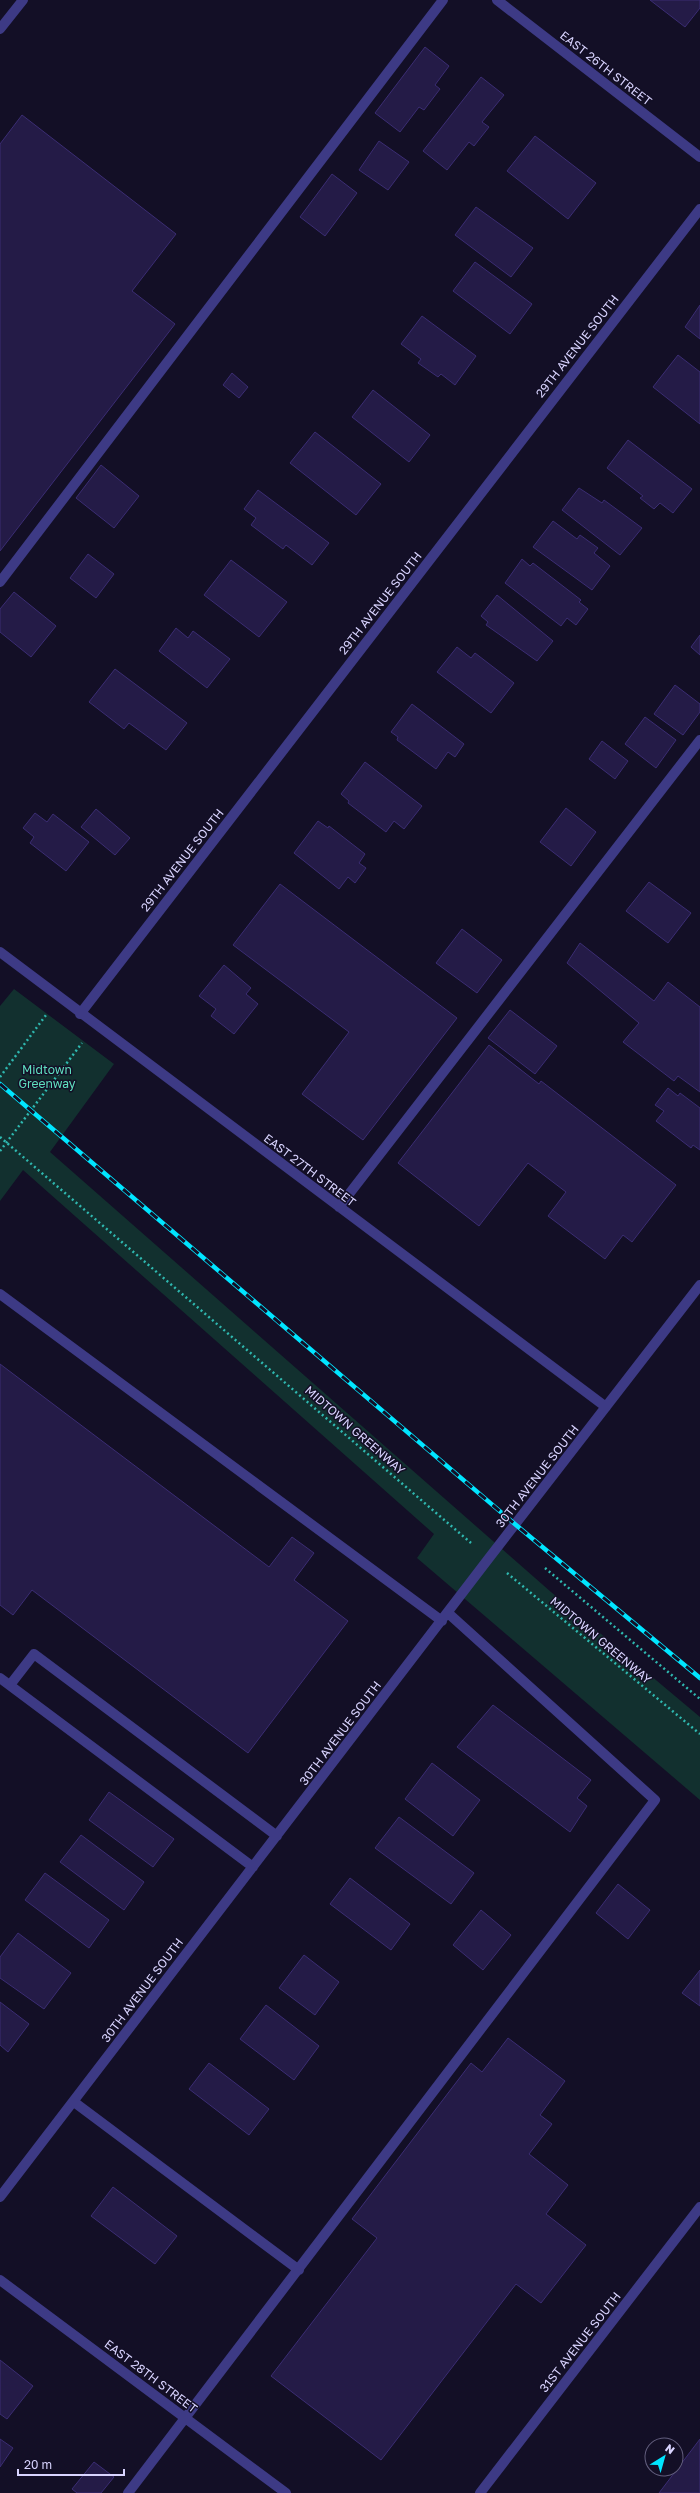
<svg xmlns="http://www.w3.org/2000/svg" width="700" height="2493" font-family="'Golos Text',sans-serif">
  <rect width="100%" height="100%" fill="#130f26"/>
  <!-- green -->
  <path fill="#12302f" d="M14,989l100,75 -64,88 501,440 149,125v83l-283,-242 17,-24 -411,-364 -23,31v-195z"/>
  <!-- building -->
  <path fill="#241b47" stroke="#3b2d73" d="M650,0h50v8l-15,19z
    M425,47l24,19 -14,19 5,4 -16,21 -5,-3 -19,25 -25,-19z
    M481,77l23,18 -22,27 7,5 -15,19 -5,-4 -22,28 -24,-19z
    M22,115l154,119 -44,57 43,33 -175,227v-407z
    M535,136l61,47 -28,36 -61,-48z
    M379,141l30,21 -21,28 -29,-20z
    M332,174l25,19 -32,43 -25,-19z
    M476,207l57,41 -22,29 -56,-42z
    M475,262l57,42 -22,30 -57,-43z
    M700,305v34l-15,-12z
    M422,316l54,40 -21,29 -14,-11 -3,3 -20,-14 3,-4 -20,-15z
    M678,355l22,17v52l-47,-37z
    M232,373l16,14 -9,11 -16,-13z
    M373,390l57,45 -21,27 -57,-45z
    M315,432l66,52 -25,31 -66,-52z
    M628,440l64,49 -19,24 -13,-10 -6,6 -14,-11 3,-2 -36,-28z
    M101,465l38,31 -25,32 -38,-30z
    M579,488l23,15 2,-3 38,28 -22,27 -58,-45z
    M258,490l71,53 -17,22 -26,-20 -3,4 -32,-24 5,-7 -12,-9z
    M553,521l24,18 3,-4 18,13 -4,5 16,13 -18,24 -59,-43z
    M88,554l26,20 -18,24 -26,-20z
    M522,559l8,7 3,-3 48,37 -2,2 9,7 -12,16 -9,-7 -6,8 -56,-43z
    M231,560l56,42 -28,35 -55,-42z
    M14,592l42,34 -25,31 -31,-25v-23z
    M497,595l56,46 -16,20 -51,-36 2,-3 -7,-6z
    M176,628l12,10 5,-7 37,28 -23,29 -48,-37z
    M700,635v20l-9,-8z
    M457,647l14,11 4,-5 39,30 -23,30 -54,-41z
    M115,669l72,54 -21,27 -37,-27 -5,6 -35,-27z
    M675,685l25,19v8l-17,23 -29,-21z
    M412,704l52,40 -9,13 -7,-5 -12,17 -39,-29 1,-3 -7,-5z
    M645,717l31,23 -20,28 -31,-24z
    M602,741l26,20 -13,18 -26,-20z
    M365,762l57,44 -18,23 -10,-8 -8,11 -38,-29 1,-2 -8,-7z
    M566,808l30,24 -25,34 -31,-24z
    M96,809l34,29 -15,17 -34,-28z
    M35,813l12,9 6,-8 36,28 -23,29 -36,-28 4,-6 -11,-9z
    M318,821l10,7 1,-2 36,28 -6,9 7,5 -11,15 -7,-6 -9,12 -45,-36z
    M649,882l42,31 -23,30 -42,-32z
    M280,884l177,134 -94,122 -61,-46 47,-62 -116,-87z
    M462,929l40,31 -25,33 -41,-30z
    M580,943l74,58 14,-19 32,25v85l-22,-16 -4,5 -51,-39 16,-19 -72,-60z
    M224,965l27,23 -5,6 12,10 -24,30 -23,-18 5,-7 -17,-13z
    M510,1010l47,36 -22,28 -47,-36z
    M489,1045l50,39 2,-3 135,104 -44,57 -9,-7 -18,24 -57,-43 18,-24 -38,-29 -49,63 -81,-63z
    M668,1088l10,8 2,-3 20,15v42l-7,-5 -2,3 -35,-27 8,-10 -9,-6z
    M0,1364l269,203 23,-30 22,16 -20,27 54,41 -100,132 -216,-163 -19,25 -13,-10z
    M493,1705l98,75 -14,18 10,8 -17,26 -113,-85z
    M432,1763l48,37 -27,36 -48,-37z
    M109,1792l65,47 -21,28 -64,-47z
    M399,1817l75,56 -23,31 -76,-56z
    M81,1835l63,47 -20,28 -64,-48z
    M45,1873l64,47 -20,28 -64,-48z
    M350,1878l60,46 -19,26 -61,-46z
    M618,1884l32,26 -22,29 -32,-26z
    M481,1910l30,25 -28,35 -30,-25z
    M18,1933l53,40 -27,36 -44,-31v-21z
    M304,1955l35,27 -24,33 -36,-27z
    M700,1970v36l-18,-13z
    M0,2002l29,22 -21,28 -8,-7z
    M266,2005l53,41 -25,34 -54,-41z
    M508,2038l57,43 -25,34 12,9 -23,30 39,31 -22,29 40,31 -45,58 -25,-19 -135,176 -110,-84 106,-138 -25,-19 119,-156 11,9z
    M209,2063l60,46 -20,26 -60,-46z
    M113,2187l64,49 -22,28 -64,-48z
    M0,2360l33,26 -26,33 -7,-5z
    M0,2439l13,9 -13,19z
    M700,2439v54h-41z
    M94,2462l20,15 -13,16h-24l-5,-4z"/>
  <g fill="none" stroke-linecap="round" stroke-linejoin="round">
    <!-- path -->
    <path stroke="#2fb8b0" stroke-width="2.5" stroke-dasharray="2 3" stroke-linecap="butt" d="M0,1077l46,-62
      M0,1137l471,406
      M0,1151l82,-108
      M545,1568l155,131
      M507,1573l193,161"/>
    <!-- minor -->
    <path stroke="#3d3a85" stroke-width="10" d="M497,0l203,157
      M0,29l23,-29
      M0,582l443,-582
      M0,952l606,455
      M80,1014l620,-805
      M339,1207l361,-467
      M0,1294l442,327
      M0,1678l253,189
      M10,1685l24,-31 243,182
      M74,2102l225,168
      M0,2197l489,-639 211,-273
      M0,2280l286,213
      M128,2493l527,-693 -207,-187
      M480,2493l220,-286"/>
    <defs>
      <path id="rail" d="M0,1084l516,441 184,153"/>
    </defs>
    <!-- rail casing -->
    <use href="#rail" stroke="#00e5ff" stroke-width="4.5"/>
    <!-- rail -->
    <use href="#rail" stroke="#130f26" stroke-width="3" stroke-dasharray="9" stroke-linecap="butt"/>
  </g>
  <g text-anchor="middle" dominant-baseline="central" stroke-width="3" stroke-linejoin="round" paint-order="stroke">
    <!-- street labels -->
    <g font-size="12" fill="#d9d4ff" stroke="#130f26">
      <text transform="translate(606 68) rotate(38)">EAST 26TH STREET</text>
      <text transform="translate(577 346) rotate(-52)">29TH AVENUE SOUTH</text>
      <text transform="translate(380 603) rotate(-52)">29TH AVENUE SOUTH</text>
      <text transform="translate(182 860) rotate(-52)">29TH AVENUE SOUTH</text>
      <text transform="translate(310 1170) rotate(37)">EAST 27TH STREET</text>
      <text transform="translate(355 1430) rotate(41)">MIDTOWN GREENWAY</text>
      <text transform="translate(537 1476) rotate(-52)">30TH AVENUE SOUTH</text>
      <text transform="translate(601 1640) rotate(40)">MIDTOWN GREENWAY</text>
      <text transform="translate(340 1733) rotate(-53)">30TH AVENUE SOUTH</text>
      <text transform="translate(142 1990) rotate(-53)">30TH AVENUE SOUTH</text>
      <text transform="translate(580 2342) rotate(-52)">31ST AVENUE SOUTH</text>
      <text transform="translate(151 2376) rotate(37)">EAST 28TH STREET</text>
    </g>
    <!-- park labels -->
    <g font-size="12" fill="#5fe0c0" stroke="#130f26">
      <text x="47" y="1069">Midtown<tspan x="47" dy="14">Greenway</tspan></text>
    </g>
  </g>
  <!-- north arrow -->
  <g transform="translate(664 2457) rotate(37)"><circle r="19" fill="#130f26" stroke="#625e7d"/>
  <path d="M0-3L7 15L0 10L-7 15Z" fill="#00e5ff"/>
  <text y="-6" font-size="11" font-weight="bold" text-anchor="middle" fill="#d9d4ff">N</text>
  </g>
  <!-- scale -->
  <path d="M18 2469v6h106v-6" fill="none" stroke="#d9d4ff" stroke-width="2"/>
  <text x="24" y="2469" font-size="12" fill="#d9d4ff" stroke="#130f26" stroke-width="3" paint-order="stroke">20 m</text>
</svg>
